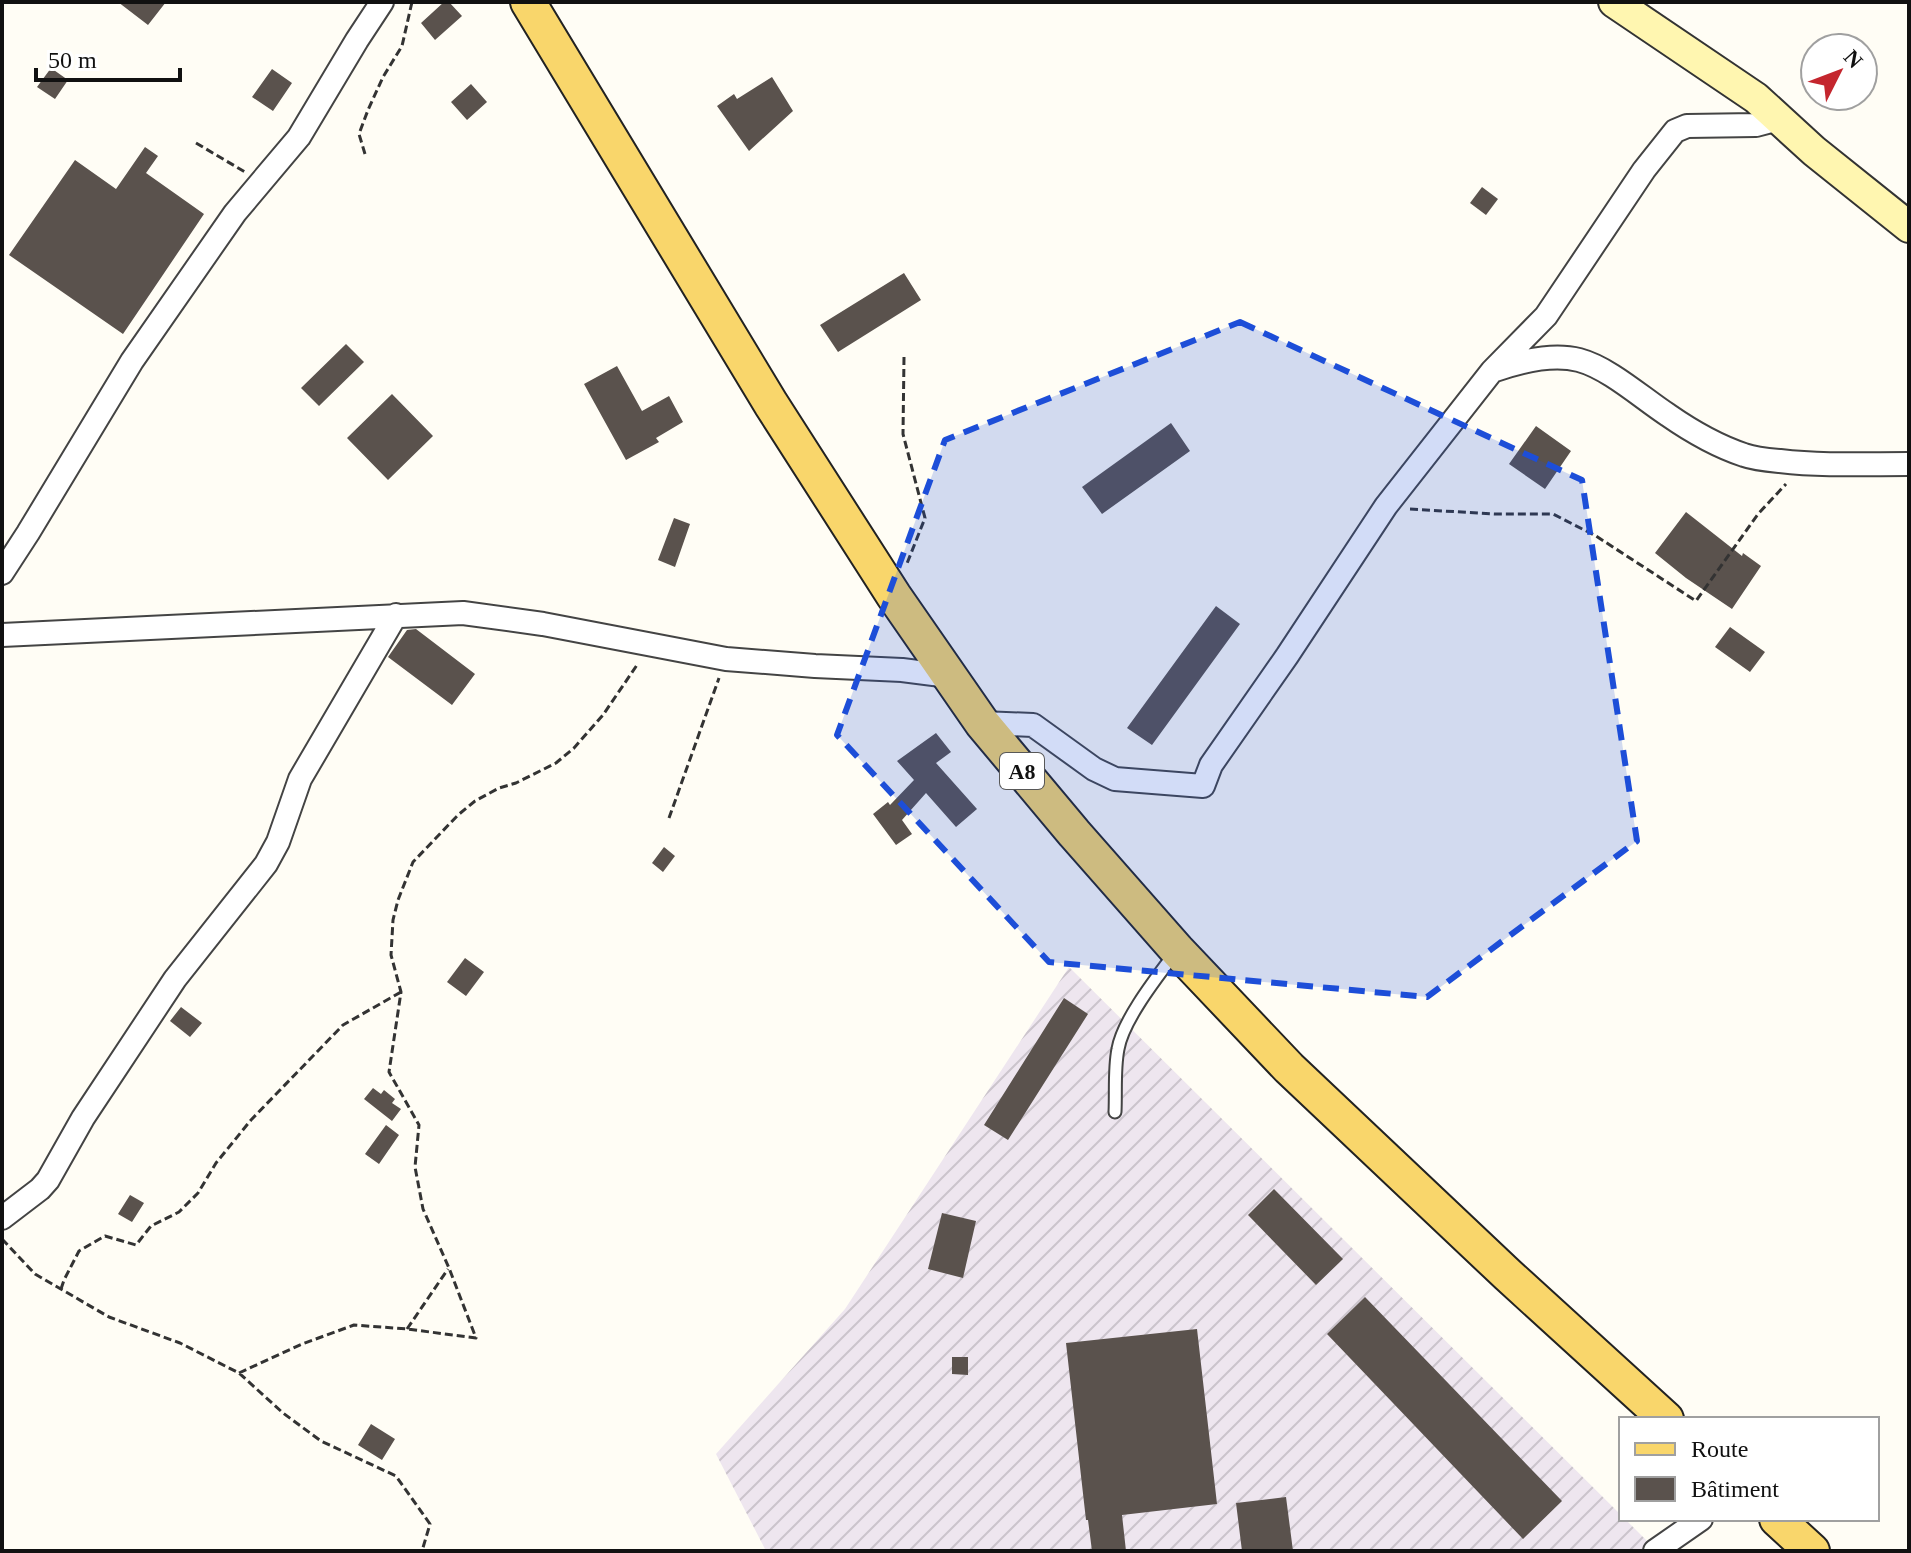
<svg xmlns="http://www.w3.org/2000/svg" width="1911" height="1553" font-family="Georgia,serif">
  <defs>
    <pattern id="industrial-furrows" width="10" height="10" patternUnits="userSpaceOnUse" patternTransform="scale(2)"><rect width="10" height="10" fill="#eee6ef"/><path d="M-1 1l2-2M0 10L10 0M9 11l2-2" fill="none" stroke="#cbc4cc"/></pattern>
  </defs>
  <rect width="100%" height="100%" fill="#fffdf5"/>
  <!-- industrial -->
  <path fill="url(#industrial-furrows)" d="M1069,967l552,548v4h4l32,32h-891l-50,-97 129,-145z"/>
  <!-- building -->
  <path fill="#5a524d" d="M118,2h48l-18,23z
    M444,2h5l13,14 -27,24 -14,-17z
    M51,68l17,12 -13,19 -18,-12z
    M272,69l20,14 -19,28 -21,-14z
    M772,77l21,34 -44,40 -32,-45 17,-12 3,5z
    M471,84l16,18 -20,18 -16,-18z
    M145,147l13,9 -12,17 58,41 -81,120 -114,-79 66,-95 41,29z
    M1482,187l16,12 -12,16 -16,-12z
    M904,273l17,27 -83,52 -18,-27z
    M346,344l18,18 -45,44 -18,-18z
    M617,366l25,45 27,-15 14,26 -27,16 3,4 -33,18 -42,-76z
    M392,394l41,42 -45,44 -41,-42z
    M1171,423l19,28 -88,63 -20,-27z
    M1536,426l35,25 -26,38 -36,-25z
    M1686,512l56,44 1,-3 18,13 -29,43 -46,-31 -31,-25z
    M674,518l16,6 -15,43 -17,-7z
    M1216,606l24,18 -88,121 -25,-17z
    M1730,627l35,25 -15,20 -35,-25z
    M416,629l59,45 -23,31 -64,-48 19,-27z
    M936,733l15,19 -15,11 41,46 -21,18 -30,-34 -24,27 10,14 -16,11 -23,-31 15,-12 2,3 24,-25 -17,-19z
    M664,847l11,9 -12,16 -11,-9z
    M465,958l19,14 -18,24 -19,-14z
    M1064,998l24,16 -80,126 -24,-15z
    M181,1007l21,16 -12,14 -20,-16z
    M373,1088l8,6 3,-4 11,9 -3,4 9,6 -9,12 -28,-22z
    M386,1125l13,10 -20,29 -14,-10z
    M1274,1189l69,70 -27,26 -68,-70z
    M130,1195l14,8 -12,19 -14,-8z
    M942,1213l34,8 -13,57 -35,-9z
    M1365,1297l197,204 -39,38 -196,-205z
    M1197,1329l20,175 -95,11 4,36h-34l-4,-31h-2l-20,-177z
    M952,1357h16v18l-16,-1z
    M371,1424l24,15 -13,21 -24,-15z
    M1286,1497l7,54h-51l-6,-48z"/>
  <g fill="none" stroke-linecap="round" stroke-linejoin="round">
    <defs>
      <path id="lane" d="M1115,1112c1,-20 -1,-43 3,-63 5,-29 39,-72 57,-96"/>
      <path id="street" d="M1495,370c26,-9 57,-17 84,-10 30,8 63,38 89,55 23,16 49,31 76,40 11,4 24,5 36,6 42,5 86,3 129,3
        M2,573l26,-40 104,-172 103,-148 64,-76 58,-97 25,-38
        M2,635l461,-22 80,11 183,35 89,7 87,4 47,6
        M982,723l51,2 61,44 21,10 88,7 8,-21 76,-109 99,-150 106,-135 54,-55 98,-146 31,-39 12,-5 69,-1 23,-6
        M2,1218l38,-29 8,-9 35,-62 92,-139 91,-115 12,-22 22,-63 96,-164
        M1655,1551l46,-32"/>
      <path id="secondary" d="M1614,2l142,96 58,53 95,76"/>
      <path id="primary" d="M528,2l243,402 123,192 88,127 92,110 103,117 112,118 219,207 158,144
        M1777,1519l35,32"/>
    </defs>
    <!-- lane casing -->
    <use href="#lane" stroke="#444" stroke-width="15"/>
    <!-- street casing -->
    <use href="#street" stroke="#444" stroke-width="26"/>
    <!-- secondary casing -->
    <use href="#secondary" stroke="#333" stroke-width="34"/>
    <!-- primary casing -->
    <use href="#primary" stroke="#222" stroke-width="38"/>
    <!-- path -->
    <path stroke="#333" stroke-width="3" stroke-dasharray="8 4" stroke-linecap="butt" d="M196,143l49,29
      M365,154l-6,-20 9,-24 15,-33 19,-31 10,-44
      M904,357l-1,77 22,84 -19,48
      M1410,509l84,5h59l43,22 100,65 62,-87 28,-30
      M669,818l50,-140
      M2,1239l33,35 74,43 71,26 59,30 44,40 38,28 75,35 34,48 -8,27
      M61,1289l3,-9 15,-29 26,-15 31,9 15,-19 28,-14 19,-19 18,-30 35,-43 92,-95 58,-33
      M407,1329l41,-60
      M239,1373l63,-29 52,-19 53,4 69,9 -27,-70 -26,-59 -8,-42 4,-42 -30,-53 12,-80 -10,-37 2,-35 5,-20 15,-38 45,-47 17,-14 24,-13 17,-5 40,-20 18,-15 29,-33 34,-50"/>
    <!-- lane -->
    <use href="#lane" stroke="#fff" stroke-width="11"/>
    <!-- street -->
    <use href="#street" stroke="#fff" stroke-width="22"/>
    <!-- secondary -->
    <use href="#secondary" stroke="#fff6b0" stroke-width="30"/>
    <!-- primary -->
    <use href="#primary" stroke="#f9d66b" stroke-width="34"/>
  </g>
  <!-- marked area -->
  <path fill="#1d4ed8" fill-opacity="0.2" stroke="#1d4ed8" stroke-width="6" stroke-dasharray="16 10" stroke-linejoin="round" d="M1240,322l342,158 55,361 -210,156 -378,-35 -212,-227 108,-295z"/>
  <g text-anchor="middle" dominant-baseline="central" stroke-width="8" stroke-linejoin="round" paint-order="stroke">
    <!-- shield labels -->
    <rect fill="#fff" stroke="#585858" stroke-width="2" x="1000" y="753" width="44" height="36" rx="6"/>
    <g font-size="22" font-weight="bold" fill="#111">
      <text x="1022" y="771">A8</text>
    </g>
  </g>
  <!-- border -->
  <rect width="1911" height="1553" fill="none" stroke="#111111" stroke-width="8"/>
  <!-- legend -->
  <rect x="1619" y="1417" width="260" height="104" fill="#ffffff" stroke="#a0a0a0" stroke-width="2"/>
  <rect x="1635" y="1443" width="40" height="12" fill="#f9d66b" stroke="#a0a0a0" stroke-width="2"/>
  <text x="1691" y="1457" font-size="24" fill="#111111">Route</text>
  <rect x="1635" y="1477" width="40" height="24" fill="#5a524d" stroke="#a0a0a0" stroke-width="2"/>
  <text x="1691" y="1497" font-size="24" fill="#111111">Bâtiment</text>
  <!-- north arrow -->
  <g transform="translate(1839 72) rotate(48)"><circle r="38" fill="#ffffff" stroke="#a0a0a0" stroke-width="2"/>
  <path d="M0-6L14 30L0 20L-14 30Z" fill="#c4262e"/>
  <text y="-12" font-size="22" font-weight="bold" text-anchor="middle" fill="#111111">N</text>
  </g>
  <!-- scale -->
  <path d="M36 68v12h144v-12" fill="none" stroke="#111111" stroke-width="4"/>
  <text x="48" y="68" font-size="24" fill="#111111" stroke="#ffffff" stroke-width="6" paint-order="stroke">50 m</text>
</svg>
